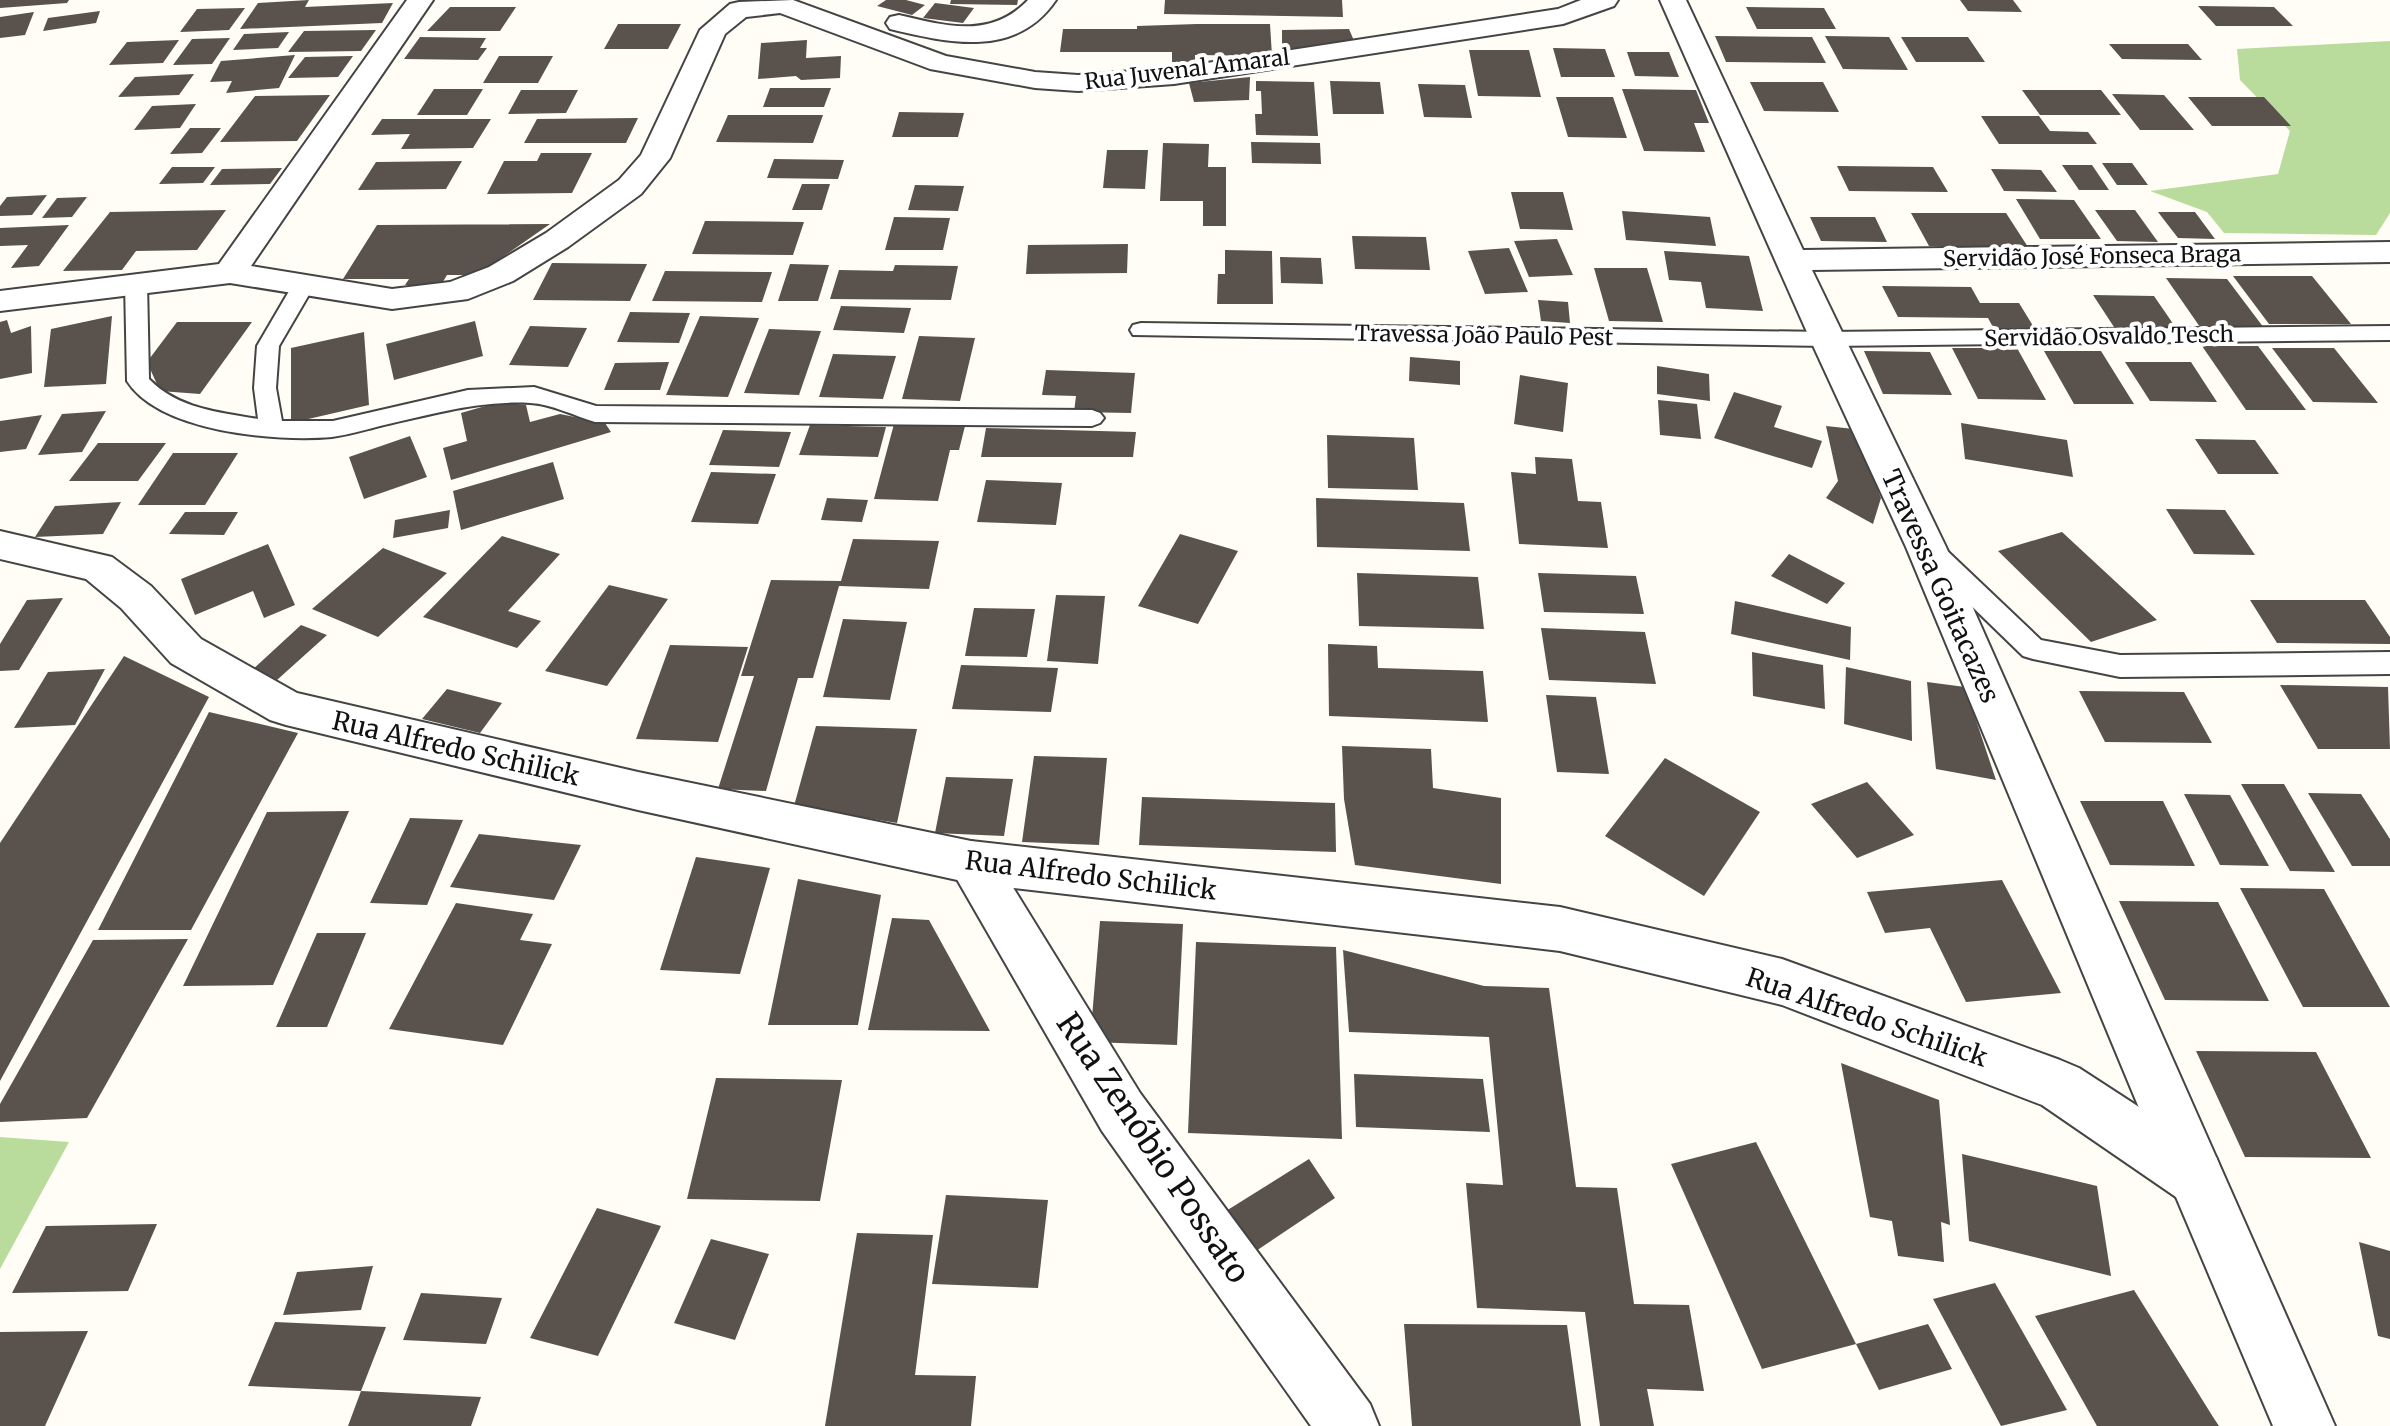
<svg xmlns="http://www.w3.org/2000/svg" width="2390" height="1426" font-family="Merriweather,serif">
  <rect width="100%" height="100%" fill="#fffdf5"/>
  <!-- forest -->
  <path fill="#b9dc9c" d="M2390,41v172l-14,22 -152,-2 -17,-21 -57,-21 128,-17 12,-43 -50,-51 -3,-31z
    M0,1137l69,5 -69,127z"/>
  <!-- building -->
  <path fill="#5a524d" d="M0,0h69l-2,3 -67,5z
    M309,0l-4,7 88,-4 -11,20 -142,6 18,-26z
    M886,0h20l19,5 -13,10 -35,-9z
    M951,0h67l-1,5 -67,-1z
    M1165,0h177l1,17 -179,-3z
    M1960,0h53l9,12 -54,-1z
    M935,3l16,2 23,3 -11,15 -40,-5z
    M2198,6l76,1 19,19h-77z
    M450,7h66l-16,24h-73z
    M1746,7l78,1 12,21h-79z
    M245,8l-16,22 -49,2 17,-23z
    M100,11l-4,12 -53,8 5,-13z
    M34,12l-9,23 -25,3v-21z
    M618,24h63l-13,25h-64z
    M1197,24h73l2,32 -77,-1v8l-23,-1v-10h-112l3,-23h74v-3z
    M1349,29l6,14 -73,9v-22z
    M376,30l-15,21 -73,1 16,-21z
    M289,32l-11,16 -45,2 11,-16z
    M1715,36l97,1 14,26 -100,-1z
    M1825,36l64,1 19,33 -65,-1z
    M420,37l66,1 -6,10h7l-9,12 -74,-1z
    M1901,37h67l17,25h-69z
    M230,38l-18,26 -39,1 19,-26z
    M179,40l-16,23 -54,2 18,-23z
    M807,40l-1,18 35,-2 -1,22 -39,2 -5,-4 -38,3 3,-36z
    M2109,44h79l14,16 -80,-1z
    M1553,48l52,1 10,28h-54z
    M1469,50h60l12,47 -63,-1z
    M1627,52h42l10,25 -44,-1z
    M295,55l-16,33 -53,5 6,-12 -22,1 11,-21z
    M353,56l-15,21 -50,1 17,-21z
    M499,56h54l-15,27h-55z
    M194,74l-15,21 -61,2 17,-20z
    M1250,77l-1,23 -55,2 -5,-19z
    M1256,81l58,1 4,54 -62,-1 -1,-21h7l-1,-23h-5z
    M1330,81l50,1 4,32h-51z
    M1750,82h73l16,30 -75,-1z
    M1418,84l47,1 7,33 -48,-1z
    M770,88h61l-7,19h-61z
    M434,89h49l-16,26h-50z
    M1622,89l74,1 13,33h-15l11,29 -61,-1z
    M521,90h57l-12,23 -58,1z
    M2022,90h79l20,25h-81z
    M2112,94l52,1 30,35h-54z
    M330,95l-33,46 -77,1 35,-46z
    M1556,97h57l14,41 -59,-1z
    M2188,97h76l27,29h-79z
    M196,104l-16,24 -46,2 18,-24z
    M899,112l65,1 -6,24h-66z
    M728,115h95l-10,28 -97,-1z
    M1981,116h58l11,15 38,1 9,12h-98z
    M638,118l-12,25h-102l13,-24z
    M382,119h109l-18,29 -72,1 9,-15 -39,1z
    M190,128h31l-19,25 -32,1z
    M1251,142l69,1 1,21 -69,-1z
    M1163,143l46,1 -1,23h18v59h-23v-25h-43z
    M1107,150h41l-3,39 -42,-1z
    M541,153h51l-20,40 -85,1 17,-33h33z
    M774,159l70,1 -6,19 -71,-1z
    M462,161l-16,28 -88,1 18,-28z
    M2102,163h30l16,22h-31z
    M2062,165h30l17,25h-30z
    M1837,166l96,1 15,25 -99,-1z
    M172,167h43l-12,16 -44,1z
    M282,168l-12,16 -60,1 12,-16z
    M1991,169l50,1 16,22 -53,-1z
    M802,184h28l-8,26h-30z
    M915,185l49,1 -6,25 -50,-1z
    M1511,192h52l10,38 -53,-1z
    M47,195l-15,20 -32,1v-10l7,-9z
    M87,197l-15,20 -30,1 15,-20z
    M2016,199l58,1 27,39h-61z
    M226,210l-29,40 -61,1 -14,19 -59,1 47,-59z
    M2095,210h40l23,32 -41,-1z
    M1622,211l88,6 6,29 -90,-6z
    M2158,212h37l20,27 -37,-1z
    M1911,213h95l22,34 -99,-1z
    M894,217l56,1 -7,32h-58z
    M1810,217h65l12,25 -66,-1z
    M705,221l99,1 -11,33 -101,-1z
    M550,224l-73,51h-30l-6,10h-36l4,-6h-66l34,-54z
    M69,225l-30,41 -28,2 17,-23 -28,1v-18z
    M1352,236l74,1 4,33 -75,-1z
    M1557,239l16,36 -44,2 -15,-36z
    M1128,244l-1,29 -101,1 2,-29z
    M1509,248l19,44 -43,2 -17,-43z
    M1225,250l47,1 1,53h-56l1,-30h7z
    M1664,251l85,5 14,55 -57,-3 -5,-26 -32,-2z
    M1280,257l41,1 2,26 -42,-1z
    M552,263l95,1 -17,37 -97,-1z
    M790,264l39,1 -11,36h-40z
    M895,265l63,1 -7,34 -121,-1 9,-29 54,1z
    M1594,268h53l16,54 -54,-1z
    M665,271l107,1 -10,30 -110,-1z
    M2233,276h79l39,48h-82z
    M2166,278l61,1 37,49 -64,-1z
    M1882,286l89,1 9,16h39l16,26h-41l-6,-11 -90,-1z
    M2093,295l61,1 22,32 -62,-1z
    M1538,300l30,2 2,21 -29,-2z
    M841,306l70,2 -7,25 -71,-3z
    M630,312l60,1 -11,30 -62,-1z
    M112,316l-6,68 -62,3 7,-58z
    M700,316l59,2 -31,79 -62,-2z
    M7,320l4,13 20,-7 1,47 -32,6v-57z
    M475,321l8,35 -89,24 -8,-36z
    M177,322h75l-52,72 -40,-3 -13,-29z
    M530,326l57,2 -19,39 -59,-2z
    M769,329l52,2 -22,64 -55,-2z
    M364,332l5,73 -78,18v-75z
    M919,336l56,2 -15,63 -58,-2z
    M2202,346h56l48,64h-60z
    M1952,348h65l29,52 -68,-1z
    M2272,348h62l44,55 -65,-1z
    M1864,351l66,1 22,43 -69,-1z
    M2044,351h57l33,53h-60z
    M833,354l63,2 -13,43 -64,-2z
    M1410,357l50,4v24l-51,-4z
    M669,362l-9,28h-56l11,-27z
    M2125,362h66l26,40 -67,-1z
    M1657,366l52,8 1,27 -53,-7z
    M1046,370l89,3 -4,40 -57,-1 2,-16 -34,-1z
    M1520,375l48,8 -5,49 -49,-8z
    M1734,392l48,14 -8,21 48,14 -10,27 -98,-30z
    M1658,400l39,4 4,35 -41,-4z
    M499,402l27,3 4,17 30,-8 45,9 6,9 -160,48 -8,-32 24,-7 -6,-28z
    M106,411l-24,41 -44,3 24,-41z
    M42,415l-16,34 -26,3v-31z
    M1961,423l106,17 6,37 -108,-18z
    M894,424l71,2 -6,24h-9l-12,51 -64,-2z
    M810,425l76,2 -8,30 -79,-2z
    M1826,426l28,3 27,69 -8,26 -47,-26 12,-17z
    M986,428l150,4 -3,25h-152z
    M723,430l68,2 -12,35 -70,-2z
    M1327,435l87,3 4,52 -90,-2z
    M410,436l17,41 -63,22 -15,-42z
    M2195,439l60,1 24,34h-61z
    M98,443h68l-28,38h-69z
    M173,453h65l-33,52h-67z
    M1535,457l37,2 6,42 23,1 7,46 -89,-4 -8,-72 25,2z
    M553,462l11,37 -103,31 -8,-39z
    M711,472l65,2 -18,50 -67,-2z
    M986,480l76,3 -6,42 -79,-3z
    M827,498l41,2 -6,22 -41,-2z
    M1316,498l148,5 6,48 -153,-4z
    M121,502l-18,32 -68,3 20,-31z
    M2166,509l59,1 30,45 -61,-1z
    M450,510l-2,18 -55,10 2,-18z
    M185,512h53l-14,23 -55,-1z
    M2062,532l95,88 -66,22 -93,-91z
    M1180,534l58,17 -40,73 -60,-18z
    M502,536l58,18 -52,57 33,10 -24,27 -94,-31z
    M853,539l86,2 -10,48 -90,-3 -26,92h-15l-32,113 -48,-2 36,-113h-13l30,-96 70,1z
    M268,544l27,61 -31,13 -11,-27 -58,24 -14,-36z
    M383,548l64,25 -69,64 -66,-28z
    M1789,554l56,29 -18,21 -56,-28z
    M1357,573l121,4 6,52 -125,-3z
    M1538,573l98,3 8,38 -100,-2z
    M609,585l59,14 -61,87 -62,-15z
    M1056,595l49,1 -7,68 -51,-3z
    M63,598l-44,72 -19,1v-27l27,-44z
    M2250,600h115l25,37v7l-113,-1z
    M1735,601l116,26 -1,33 -119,-26z
    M974,608l61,1 -8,48 -62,-1z
    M843,619l64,3 -17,78 -67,-3z
    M301,625l26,10 -50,45 -25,-10z
    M1541,628l104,4 11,52 -107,-4z
    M1328,644l49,2 1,22 105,3 5,51 -159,-6z
    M670,645l78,2 -30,95 -82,-3z
    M1752,652l71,13 2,44 -72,-13z
    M124,656l85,41 -209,384v-238z
    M961,665l97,3 -7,44 -99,-3z
    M1846,667l65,14 1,60 -68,-17z
    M105,669l-30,56 -61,3 34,-56z
    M1927,682l38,5 31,93 -60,-11z
    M2280,685l108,2 2,62h-72z
    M447,689l55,14 -22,30 -58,-14z
    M2079,691l105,1 28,51 -107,-1z
    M1546,695l50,2 13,77 -52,-2z
    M209,712l89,21 -107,197h-93z
    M816,726l101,3 -20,94 -103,-17z
    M1342,746l89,3 2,39 68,10v86l-146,-19 -11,-66z
    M1034,756l73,2 -8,87 -77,-3z
    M1665,758l95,54 -56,84 -99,-60z
    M946,777l67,2 -9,57 -69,-3z
    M1867,782l47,53 -57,23 -46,-54z
    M2241,784h43l51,88 -45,-1z
    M2308,793l53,1 29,45v27h-38z
    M2184,794l46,1 39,71 -49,-1z
    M1142,797l193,6 1,49 -197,-7z
    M2080,801h83l32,65 -85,-1z
    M349,811l-76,174 -90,1 84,-174z
    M410,818l53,2 -36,85 -57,-2z
    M479,834l102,11 -27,55 -104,-13z
    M696,857l74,11 -30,106 -80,-4z
    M798,879l83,16 -23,130h-90z
    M2002,880l59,113 -95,9 -36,-74 -45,5 -18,-41z
    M2240,888l84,1 66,118h-87z
    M2119,901l99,1 51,99 -104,-1z
    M456,903l77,11 -13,26 32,4 -49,101 -114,-16z
    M892,918l37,2 61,111 -122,-1z
    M1100,921l83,3 -6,121 -87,-3z
    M317,933h49l-39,94h-51z
    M188,939l-101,179 -87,4v-18l93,-164z
    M1196,942l140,5 6,192 -154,-6z
    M1343,950l141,36 65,2 27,199 41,1 17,116 55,1 15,86 -57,-2 7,37h-54l-15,-114 -108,-4 -11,-125 37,2 -14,-148 -140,-5z
    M2196,1051l120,1 55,106 -126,-1z
    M1841,1063l98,37 11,125 -9,-3 3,40 -46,-6 -6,-35 -22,-4z
    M1354,1074l129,5 7,53 -134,-5z
    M716,1078l126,2 -22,121 -133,-2z
    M1756,1142l100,202 -94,25 -91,-205z
    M1962,1154l135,32 14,90 -142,-35z
    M1309,1159l26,39 -82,55 -27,-42z
    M946,1195l102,5 -10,88 -106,-4z
    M597,1208l64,18 -63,130 -68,-18z
    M157,1224l-29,67 -116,2 34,-67z
    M857,1233l76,2 -18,140 61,1 -5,50h-146z
    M711,1239l58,15 -34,86 -61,-17z
    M2359,1242l31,9v88l-12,-3z
    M373,1266l-12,44 -78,5 14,-43z
    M1995,1283l72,127 -66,16 -68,-127z
    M2134,1290l79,127 6,9h-122l-62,-110z
    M421,1293l81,5 -16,46 -83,-4z
    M275,1322l111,5 -25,64 120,6 -10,29h-123l13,-35 -113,-5z
    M1404,1324l163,1 14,101h-169z
    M1928,1324l24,45 -73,21 -23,-46z
    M88,1331l-43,95h-45v-94z"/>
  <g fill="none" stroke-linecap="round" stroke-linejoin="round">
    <defs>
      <path id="service" d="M136,276l11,6 2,97c29,30 70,33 109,40l-4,-31 3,-42 38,-65 8,-1 11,6 -35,60 -3,42 6,33h51l135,-31 66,-3 62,19 496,4 8,3 4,5 -4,5 -8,3 -497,-4c-20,-6 -44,-18 -65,-19 -51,-3 -101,12 -150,23 -16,4 -32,9 -48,11 -56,5 -173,-5 -205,-56l-2,-99z
        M1141,323l686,9 563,-6v14l-563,6 -694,-11 -3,-5 3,-5z
        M1933,544l9,2 99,94 79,15 270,-3v22l-270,3 -87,-18 -10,-3 -99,-96 -4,-7 4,-7z"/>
      <path id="minor" d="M407,0h26l-182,266 141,23 58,-7 39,-15 57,-34 73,-53 22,-25 59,-125 30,-26 9,-2 54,-2 153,56 89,16 43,3 96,-7 384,-59 23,-9h37l-4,6 -51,18 -389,60 -96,7 -43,-3 -105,-19 -150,-56 -34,4 -21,17 -55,124 -29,36 -73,53 -55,34 -45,18 -76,10 -162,-26 -230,28v-20l219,-27z
        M1028,0h28c-40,59 -107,43 -166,29l-4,-6 4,-6 9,-2c47,11 92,24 129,-15z
        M1660,0h26l117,250 587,-8v20l-578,8 134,277 270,610 8,20 -8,20 -20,8 -20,-8 -270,-650 -96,-208z
        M971,841l17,6 152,246 230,311 9,22h-68l-209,-295 -155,-269 7,-15z"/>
      <path id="tertiary" d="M0,531l112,26 39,29 50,53 96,54 341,79 333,69 589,66 222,52 278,101 19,8 137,89 119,269h-62l-97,-229 -134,-92 -260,-100 -222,-54 -589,-68 -333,-73 -352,-85 -16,-5 -99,-57 -50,-55 -35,-29 -86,-20z"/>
    </defs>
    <!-- service casing -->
    <use href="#service" stroke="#444" stroke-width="4"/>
    <!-- minor casing -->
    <use href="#minor" stroke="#444" stroke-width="4"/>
    <!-- tertiary casing -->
    <use href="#tertiary" stroke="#444" stroke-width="4"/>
    <!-- service -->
    <use href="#service" fill="#fff" fill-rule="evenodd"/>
    <!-- minor -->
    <use href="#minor" fill="#fff" fill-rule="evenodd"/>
    <!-- tertiary -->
    <use href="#tertiary" fill="#fff" fill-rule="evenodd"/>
  </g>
  <g text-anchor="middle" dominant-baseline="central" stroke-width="8" stroke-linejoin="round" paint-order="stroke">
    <!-- far-street labels -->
    <g font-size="22" fill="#111" stroke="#fff">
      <text transform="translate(1187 69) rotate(-7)">Rua Juvenal Amaral</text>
      <text transform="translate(2092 256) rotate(-1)">Servidão José Fonseca Braga</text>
      <text transform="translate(1484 335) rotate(1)">Travessa João Paulo Pest</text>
      <text transform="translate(2109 336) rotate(-1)">Servidão Osvaldo Tesch</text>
    </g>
    <!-- street labels -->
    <g font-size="26" fill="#111" stroke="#fff">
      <text transform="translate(1941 586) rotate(66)">Travessa Goitacazes</text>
      <text transform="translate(456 748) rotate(13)">Rua Alfredo Schilick</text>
      <text transform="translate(1091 875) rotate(7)">Rua Alfredo Schilick</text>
      <text transform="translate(1867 1017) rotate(19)">Rua Alfredo Schilick</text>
    </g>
    <!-- near-street labels -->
    <g font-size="32" fill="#111" stroke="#fff">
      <text transform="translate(1153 1148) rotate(56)">Rua Zenóbio Possato</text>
    </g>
  </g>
</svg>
